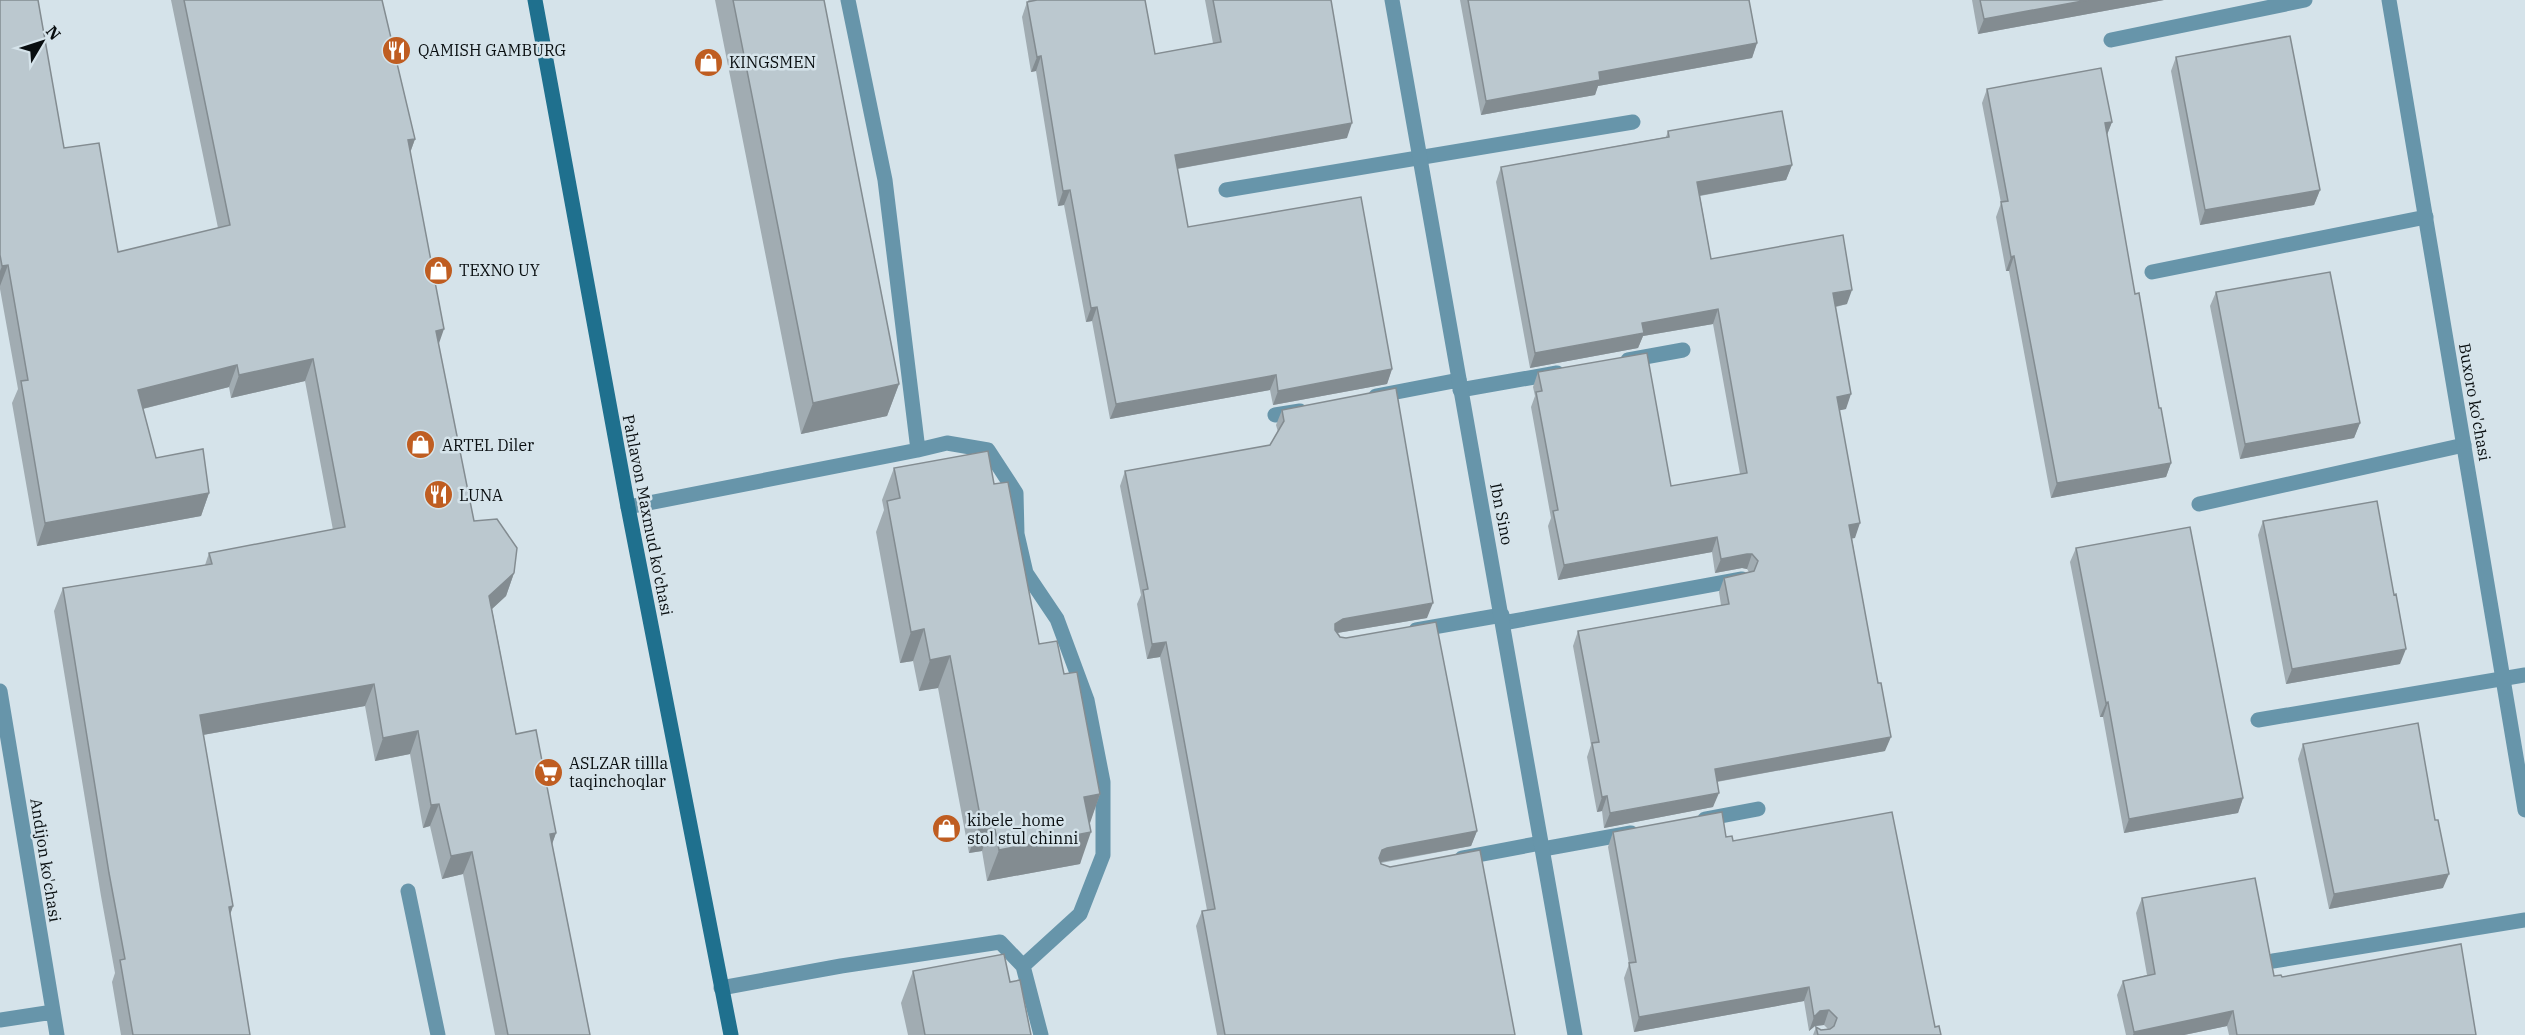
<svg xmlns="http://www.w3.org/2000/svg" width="2525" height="1035" font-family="'IBM Plex Serif',serif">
  <rect width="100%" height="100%" fill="#d5e3ea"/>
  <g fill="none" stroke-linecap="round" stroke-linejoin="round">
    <!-- lane -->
    <path stroke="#6795aa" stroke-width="15" d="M2111,40l194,-40
      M1226,190l407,-68
      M2152,272l274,-55
      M1628,360l55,-10
      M1460,390l97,-17
      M1376,396l83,-16
      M1275,415l25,-4
      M918,450l29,-7 41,7 28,43 1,41 9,39 31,46 30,81 16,82v73l-23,59 -57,52
      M2199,504l265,-59
      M628,507l290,-57 -33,-270 -37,-180
      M1503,623l239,-44
      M1416,630l86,-15
      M2258,720l267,-45
      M1705,819l53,-10
      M1543,849l88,-16
      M1462,858l79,-15
      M408,891l30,144
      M2273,961l252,-41
      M721,988l120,-22 159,-24 23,24 18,69"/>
    <!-- street -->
    <path stroke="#6795aa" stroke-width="15" d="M1392,0l183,1035
      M2389,0l136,810
      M0,691l57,344
      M0,1020l53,-8"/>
    <!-- secondary -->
    <path stroke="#1f708e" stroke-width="15" d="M535,0l93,507 103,528"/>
  </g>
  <!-- wall -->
  <path fill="#a1acb2" d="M0,0l64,148 54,104 100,-24 -47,-228h211l33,139 -5,14 28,191 36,177 40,52 -8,23 -14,13 24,125 40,99 -4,10 38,192h-95l-32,-161 -21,5 -12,-53 -7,2 -13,-74 -35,7 -10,-55 -162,29 30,171 -3,9 20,120h-129l-9,-53 3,-9 -14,-77 -47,-285 9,-23 142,-23 4,-12 124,-23 -28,-149 -74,17 -2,-11 -86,22 13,49 53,35 -8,23 -164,30 -25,-143 6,-14 -18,-100z
    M715,0h109l75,384 -12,32 -86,18z
    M1028,0h117l10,54 58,-11 -8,-43h126l16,138 -170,31 11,58 204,142 -5,15 -114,21 -3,-15 -160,29 -18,-98 -6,1 -22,-117 -6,1 -22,-135 -5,1 -9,-55 5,-15h2z
    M1460,0h289l8,43 -5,15 -154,28 -3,9 -114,20z
    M1972,0h192l-186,34z
    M2176,57l144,133 -6,15 -114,20 -29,-154z
    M1987,89l125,33 -5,13 28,159 36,169 -5,14 -115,21 -42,-227h-3l-10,-54 5,-14 -19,-100z
    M1668,131l124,34 -6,15 -86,16 11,63 136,45 -11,3 10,102 -7,1 16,128h-3l33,213 -168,31 -4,25 -109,21 -2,-17 -5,1 -10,-55 4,-12 -18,-99 5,-15 143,-26 -2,-13 5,-14 25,-6 -2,-3 -5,-1 -27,5 -3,-21 -154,28 -10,-54 3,-8 -20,-111 4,-11 -2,-9 5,-15 133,114 69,-12 -27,-150 -70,12 -5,12 -108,20 -34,-186 5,-15 165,-30z
    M2216,292l144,131 -6,15 -114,21 -30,-153z
    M1282,410l145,208 -90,15 140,198 -6,15 -90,17 134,172h-298l-21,-109 6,-15 5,-1 -47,-253 -13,2 -10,-55 4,-9 -21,-109 5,-15 145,-26 8,-13 -2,-7z
    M894,468l100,16 45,160 25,30 36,120 -11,30 -9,40 -93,17 -5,-30 -13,2 -31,-165 -19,3 -6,-30 -13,2 -24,-131 8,-22 -2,-10z
    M2263,521l137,143 -114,20 -28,-149z
    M2076,548l167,250 -5,15 -114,20 -21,-116h-3l-30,-155z
    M2303,744l140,144 -114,21 -31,-150z
    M1613,832l113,5 7,4 202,186 6,8h-128l3,-8 5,3 7,-1 -4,-4 -9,1 -6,5 -5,-30 -170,31 -10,-54 5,-14 -21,-117z
    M2142,898l132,78 8,1 194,58h-247l-2,-9 -43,9h-58l-9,-40 6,-14 24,-6 -11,-62z
    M913,971l118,64h-123l-7,-32z"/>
  <!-- shaded-wall -->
  <path fill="#838c91" d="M2088,0h76l-186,34 6,-15z
    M1757,43l-5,15 -154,28 -3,9 -114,20 5,-14 113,-29z
    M1041,56l-5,15 -5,1 6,-15z
    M2112,122l-6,15 -1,-14z
    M1352,123l-5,15 -177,32 5,-15z
    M415,139l-8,22 1,-21z
    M1792,165l-6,15 -94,17 5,-15z
    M1070,190l-6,15 -6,1 5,-15z
    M2320,190l-6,15 -114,20 5,-15z
    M2014,256l-5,15h-3l5,-14z
    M8,265l-8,21v-15l2,-5z
    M1852,290l-5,14 -19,4 5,-15z
    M1097,307l-5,14 -6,1 5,-14z
    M1718,309l-5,15 -70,12 -5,12 -108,20 5,-15 107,-30z
    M444,329l-8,23v-21z
    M313,359l-8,22 -74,17 8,-23z
    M237,365l-8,22 -99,25 8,-22z
    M1392,369l-5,15 -114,21 5,-14z
    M1276,375l-6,15 -160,29 6,-15z
    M899,384l-12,32 -86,18 12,-31z
    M1851,394l-5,15 -14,3 5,-15z
    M2360,423l-6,15 -114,21 5,-15z
    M2171,463l-5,14 -115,21 6,-15z
    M209,493l-8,23 -164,30 8,-23z
    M1860,523l-5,15 -11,2 5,-15z
    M1717,537l-5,15 -154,28 6,-15z
    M1747,554h5l-5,15 -5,-1 -27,5 6,-14z
    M514,573l-8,23 -25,23 8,-23z
    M1433,603l-6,15 -90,15 -7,6 5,-15 8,-5z
    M924,629l-11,32 -13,2 11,-31z
    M1166,642l-6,15 -13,2 5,-15z
    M2406,649l-6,15 -114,20 6,-15z
    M950,656l-12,32 -19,3 11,-31z
    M374,684l-9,22 -174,31 9,-22z
    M2108,702l-5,15h-3l6,-14z
    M418,731l-8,23 -35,7 8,-23z
    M1891,737l-6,14 -176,32 6,-14z
    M1719,793l-6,14 -109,21 6,-15z
    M1100,794l-11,32 -5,-29z
    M1607,796l-5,15 -5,1 5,-15z
    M2243,798l-5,15 -114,20 5,-14z
    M439,804l-9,22 -7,2 8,-23z
    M993,819l-11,32 -13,2 12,-32z
    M1477,831l-6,15 -90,16 -5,3 6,-15 5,-2z
    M1091,832l-11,32 -93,17 12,-31z
    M556,833l-8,23 2,-22z
    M472,852l-9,22 -21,5 9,-23z
    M2449,874l-6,14 -114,21 5,-15z
    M233,906l-8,23 4,-22z
    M1809,987l-5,14 -170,31 5,-15z
    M1829,1010l-5,15 -9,1 -6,5 5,-14 6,-6z
    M2233,1011l-6,15 -43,9h-51l1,-3z"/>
  <!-- building -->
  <path fill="#bbc8cf" stroke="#838c91" stroke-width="1.5" d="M0,0h38l26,148 35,-5 19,109 112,-27 -46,-225h198l33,139 -7,1 36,189 -8,2 38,190 23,-2 20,29 -3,25 -25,23 27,138 20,-4 20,103 -6,1 40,201h-82l-36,-183 -21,4 -12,-52 -8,1 -13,-74 -35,7 -9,-54 -174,31 33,191 -4,1 21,128h-117l-13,-75 5,-1 -16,-86 -46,-285 149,-24 -3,-11 136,-26 -32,-168 -74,16 -2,-10 -99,25 18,68 47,-9 6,44 -164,30 -24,-142 7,-1 -20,-115 -6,1 -2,-11z
    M733,0h91l75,384 -86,19z
    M1037,0h108l10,54 66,-12 -8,-42h118l21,123 -177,32 13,72 173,-30 31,172 -114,22 -2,-16 -160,29 -19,-97 -6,1 -21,-118 -7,1 -22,-135 -4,1 -10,-55z
    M1468,0h281l8,43 -158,29 1,8 -114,21z
    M1980,0h108l-104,19z
    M2290,36l30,154 -115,20 -29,-153z
    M2101,68l11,54 -7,1 30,171 4,-1 20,115h2l10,55 -114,20 -43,-227 -3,1 -10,-55 7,-1 -21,-112z
    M1782,111l10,54 -95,17 14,77 132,-24 9,55 -19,3 18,101 -14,3 23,126 -11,2 29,158h3l10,54 -176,32 4,24 -109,20 -3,-17 -5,1 -10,-54 7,-1 -21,-111 151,-27 -5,-26 30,-7 4,-10 -6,-7h-5l-26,5 -4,-22 -153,28 -11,-54 5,-1 -22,-118 6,-1 -4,-19 109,-19 24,133 76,-13 -29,-164 -76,14 2,10 -109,20 -34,-186 168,-30 -1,-6z
    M2330,272l30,151 -115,21 -29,-152z
    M1396,388l37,215 -90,16 -8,5v6l5,7 6,1 90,-16 41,209 -90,17 -5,2 -3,8 2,6 9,3 90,-17 35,185h-290l-23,-124 13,-2 -49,-267 -14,2 -9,-54 5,-1 -23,-118 145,-26 14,-24 -2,-11z
    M988,451l6,33 14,-2 31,162 18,-3 7,33 13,-2 23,122 -16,3 7,35 -92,18 -6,-31 -12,2 -31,-165 -20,4 -6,-31 -13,3 -24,-131 13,-3 -6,-30z
    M2377,501l17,94 2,-1 10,55 -114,20 -29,-148z
    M2190,527l53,271 -114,21 -21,-117 -2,1 -30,-155z
    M2418,723l17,97h3l11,54 -115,20 -31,-150z
    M1722,812l4,25 6,-1 1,5 159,-29 43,215 4,-1 2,9h-123l-2,-8 5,3 9,-1 4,-3 3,-8 -8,-8 -9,1 -6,6 -5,-30 -170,30 -10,-54 7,-1 -23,-130z
    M2255,878l19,98 7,-1 1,2 179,-33 15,91h-239l-4,-24 -99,21 -11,-51 32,-7 -13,-76z
    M1004,954l6,28 10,-2 11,55h-106l-12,-64z"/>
  <!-- icons -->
  <defs>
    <symbol id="restaurant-disc" viewBox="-11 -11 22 22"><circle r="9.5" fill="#bf5d21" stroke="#d5e3ea"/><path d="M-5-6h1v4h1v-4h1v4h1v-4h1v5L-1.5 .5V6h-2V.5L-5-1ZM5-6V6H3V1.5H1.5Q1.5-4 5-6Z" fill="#fff"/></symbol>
    <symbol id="shop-disc" viewBox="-11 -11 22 22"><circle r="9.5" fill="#bf5d21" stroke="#d5e3ea"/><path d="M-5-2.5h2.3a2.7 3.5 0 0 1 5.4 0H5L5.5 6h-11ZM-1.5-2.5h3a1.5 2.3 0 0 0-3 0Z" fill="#fff"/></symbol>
    <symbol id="supermarket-disc" viewBox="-11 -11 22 22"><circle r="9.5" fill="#bf5d21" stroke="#d5e3ea"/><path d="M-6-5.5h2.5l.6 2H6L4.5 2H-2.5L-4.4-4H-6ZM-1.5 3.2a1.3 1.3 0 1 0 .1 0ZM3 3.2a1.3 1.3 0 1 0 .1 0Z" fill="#fff"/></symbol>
  </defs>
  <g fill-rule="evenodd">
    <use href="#restaurant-disc" x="380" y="34" width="33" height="33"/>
    <use href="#shop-disc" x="692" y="46" width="33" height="33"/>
    <use href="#shop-disc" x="422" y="254" width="33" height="33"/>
    <use href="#shop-disc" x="404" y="428" width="33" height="33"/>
    <use href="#restaurant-disc" x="422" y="478" width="33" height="33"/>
    <use href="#supermarket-disc" x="532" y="756" width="33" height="33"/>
    <use href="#shop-disc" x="930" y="812" width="33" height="33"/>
  </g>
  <g text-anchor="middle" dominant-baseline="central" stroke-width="5" stroke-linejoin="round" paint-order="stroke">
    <!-- poi labels -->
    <g font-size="16" fill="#090e10" stroke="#d5e3ea" text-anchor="start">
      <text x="418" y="50">QAMISH GAMBURG</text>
      <text x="729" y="62">KINGSMEN</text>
      <text x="459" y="270">TEXNO UY</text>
      <text x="442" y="445">ARTEL Diler</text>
      <text x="459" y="495">LUNA</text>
      <text x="569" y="763">ASLZAR tillla<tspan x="569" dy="18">taqinchoqlar</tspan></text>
      <text x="967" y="820">kibele_home<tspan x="967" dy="18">stol stul chinni</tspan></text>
    </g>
    <!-- street labels -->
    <g font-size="16" fill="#090e10" stroke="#d5e3ea">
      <text transform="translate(2475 402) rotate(80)">Buxoro ko'chasi</text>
      <text transform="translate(1502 514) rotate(79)">Ibn Sino</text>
      <text transform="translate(648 515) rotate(79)">Pahlavon Maxmud ko'chasi</text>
      <text transform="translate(46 860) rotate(81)">Andijon ko'chasi</text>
    </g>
  </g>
  <!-- north arrow -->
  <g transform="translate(42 42) rotate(51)" stroke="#d5e3ea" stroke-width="4.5" paint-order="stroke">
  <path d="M0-4.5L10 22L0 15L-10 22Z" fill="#090e10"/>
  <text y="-9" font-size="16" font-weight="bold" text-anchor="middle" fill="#090e10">N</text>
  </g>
</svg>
